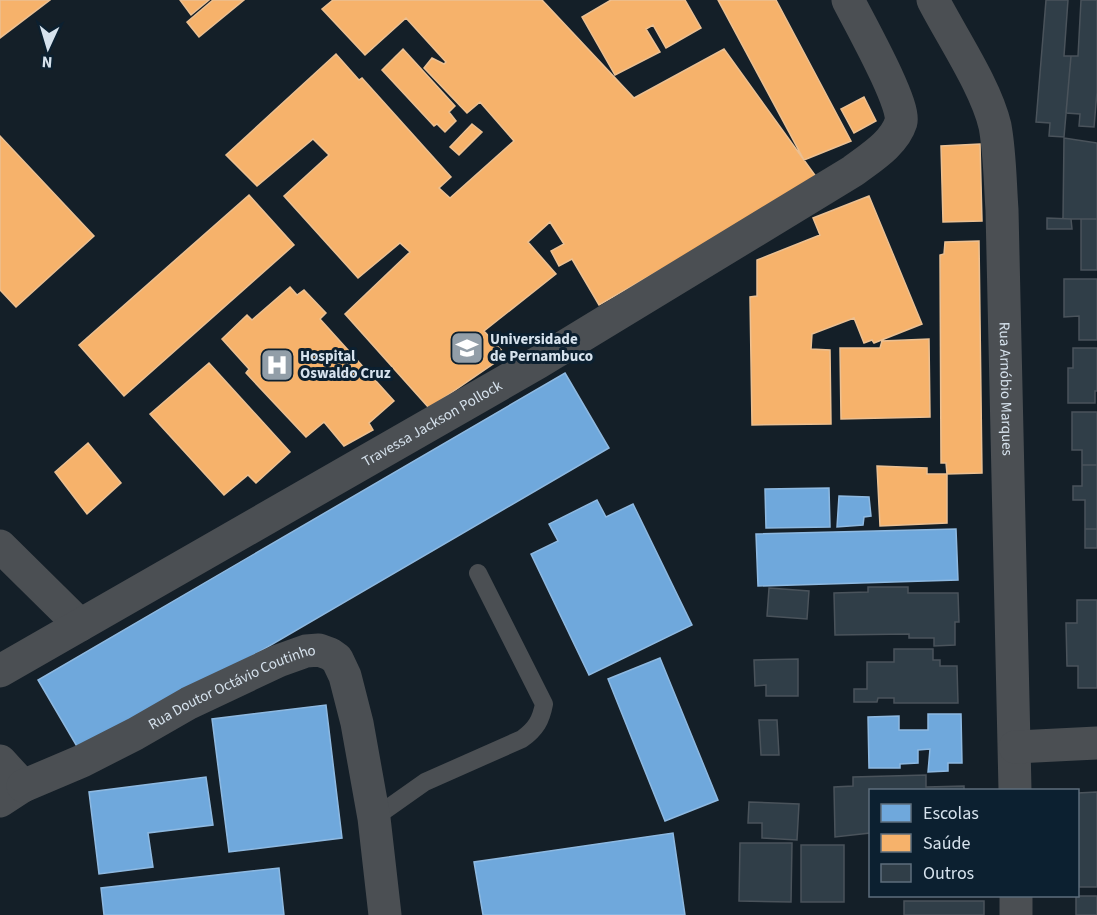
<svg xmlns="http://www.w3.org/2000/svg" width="1097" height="915" font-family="'Source Sans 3',sans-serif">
  <rect width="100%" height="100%" fill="#141f28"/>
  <!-- schools -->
  <path fill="#6fa8dc" stroke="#8eb9e1" stroke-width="1.5" d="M565,373l44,75 -527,307 -44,-75z
    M829,488l1,39 -64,1 -1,-39z
    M839,496l30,1 2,19 -7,1 -1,8 -26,2z
    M597,500l9,17 27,-13 59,121 -103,50 -58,-121 27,-13 -9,-17z
    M956,529l2,51 -200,6 -2,-52z
    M660,658l58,142 -53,21 -57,-142z
    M326,705l16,133 -113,14 -17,-133z
    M928,714h33l1,49h-14v8l-20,1 2,-23 -12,1v13l-18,1v4h-31l-1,-51 31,-1v14h29z
    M206,777l7,48 -65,8 5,34 -54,7 -10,-82z
    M673,833l12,82h-202l-9,-53z
    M279,868l5,47h-180l-3,-27z"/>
  <!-- health -->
  <path fill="#f6b26b" stroke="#ecc092" stroke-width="1.5" d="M0,0h50l-50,38z
    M180,0h29l-18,15z
    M213,0h31l-45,37 -12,-15z
    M333,0h209l92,98 90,-49 98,136 -73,34 -150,86 -27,-46 -13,7 -8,-15 13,-7 -14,-22 -22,20 28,32 -72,57 22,24 -77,53 -84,-94 65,-62 -10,-9 -42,35 -74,-82 45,-41 -16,-16 -56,47 -31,-31 110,-101 23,26 3,-2 89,99 -12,11 11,10 64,-57 -34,-39 -13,11 -43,-45 8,-10 12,6 2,-2 -40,-44 -41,37 -43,-46z
    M611,0h74l16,28 -35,20 -13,-23 -7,4 14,23 -45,23 -33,-58z
    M718,0h58l75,141 -47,19z
    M403,49l52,57 -6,6 7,9 -11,11 -8,-8 -3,2 -52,-56z
    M864,97l12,24 -22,12 -13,-24z
    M472,124l10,8 -23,23 -9,-8z
    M0,136l94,100 -78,71 -16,-17z
    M980,144l2,77 -39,1 -2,-76z
    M249,195l45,50 -170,151 -45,-51z
    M869,196l53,128 -48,19 -2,-3 -8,3 -10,-25 -42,16 -1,15 19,1 1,74 -79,1 -2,-128 7,-1v-36l63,-25 -7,-17z
    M979,241l3,232 -35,1 -1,-11h-5l-1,-208 4,-1 1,-12z
    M290,287l7,8 7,-5 22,23 -6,6 74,82 -25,22 4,7 -29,16 -20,-24 -18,15 -60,-64 3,-4 -27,-30 25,-24 5,5z
    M929,339l1,78 -89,2 -1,-71h40l2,-7z
    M209,363l81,89 -34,31 -8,-8 -24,20 -74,-81z
    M88,443l33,40 -34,31 -32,-42z
    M877,466l50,2v6h20v49l-67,3z"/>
  <!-- building -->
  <path fill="#303e48" stroke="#4a535b" stroke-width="1.5" d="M1046,0h22l-4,56h7l-7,81 -15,-1 1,-13 -14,-1z
    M1081,0h16v92l-3,35 -15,-1 1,-12 -14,-1 5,-57h7z
    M1064,138l33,5v76h-34z
    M1047,218l24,1 1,10h-25z
    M1081,219h16v51h-16z
    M1064,279h33v61h-18v-24l-15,1z
    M1073,348h24v43h-2v12h-27v-35h5z
    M1072,412h25v53h-15v-15h-10z
    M1082,465h15v64h-12v-29h-12v-14h9z
    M1085,529h12v19h-12z
    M868,587h40v6h50l1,29h-4v23l-21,1v-8h-25v-4l-74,1 -1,-42 34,-1z
    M769,588l40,3 -2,28 -40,-3z
    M1077,600h20v88h-19v-22h-11l-1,-43h11z
    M894,649h39v11h7v6h17l1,37h-64v-5h-16l-1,4h-23v-13h13v-27h27z
    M798,659v37h-32v-11l-11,1 -1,-26z
    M759,720h18l2,35h-18z
    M926,775v12l38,-1v4h-94v43l-35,4 -1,-50 19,-1v-9z
    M1097,792v95h-18l-1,-94z
    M749,802l50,2 -2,36 -35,-2v-15h-14z
    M740,843h52l-1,59 -52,-1z
    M801,845h43v57h-43z
    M1076,896h21v19h-21z
    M904,901h80v14h-80z"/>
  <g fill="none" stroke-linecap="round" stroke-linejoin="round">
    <!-- lane -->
    <path stroke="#4b4f53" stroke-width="18" d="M374,818l51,-36 97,-43c14,-10 19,-19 22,-35l-66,-131"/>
    <!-- street -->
    <g stroke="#4b4f53" stroke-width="33">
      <path id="s1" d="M933,0c19,37 53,87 62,126 5,27 5,56 7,84l13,580"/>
      <path d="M0,546l80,79"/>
      <path id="s2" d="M0,671l539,-309 314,-191c17,-13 41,-27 48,-49 5,-17 -43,-102 -53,-122"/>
      <path d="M1015,747l82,-4"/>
      <path d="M0,761l23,25 -23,15"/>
      <path id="s3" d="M23,786l59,-25 53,-27 54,-31 89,-42 28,-10 13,-1 11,4 7,5 8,17 12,47 17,95 11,97"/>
      <path d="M1016,896v19"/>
    </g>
  </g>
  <!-- icons -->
  <defs>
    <symbol id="university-square" viewBox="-11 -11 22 22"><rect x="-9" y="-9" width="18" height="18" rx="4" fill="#929ea8" stroke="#0c2030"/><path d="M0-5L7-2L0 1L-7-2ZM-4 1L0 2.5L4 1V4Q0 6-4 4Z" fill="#fff"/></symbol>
    <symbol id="hospital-square" viewBox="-11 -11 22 22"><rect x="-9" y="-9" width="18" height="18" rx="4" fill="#929ea8" stroke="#0c2030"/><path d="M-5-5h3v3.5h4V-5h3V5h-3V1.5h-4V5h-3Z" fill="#fff"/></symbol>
  </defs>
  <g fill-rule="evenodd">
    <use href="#university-square" x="448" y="329" width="38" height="38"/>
    <use href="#hospital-square" x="258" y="346" width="38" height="38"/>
  </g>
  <g text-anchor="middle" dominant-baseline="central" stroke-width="6" stroke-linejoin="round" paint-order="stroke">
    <!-- poi labels -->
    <g font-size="15" font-weight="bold" fill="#d6e2ed" stroke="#0c2030" text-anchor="start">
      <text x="490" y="339">Universidade<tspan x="490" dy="17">de Pernambuco</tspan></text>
      <text x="300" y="356">Hospital<tspan x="300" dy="17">Oswaldo Cruz</tspan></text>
    </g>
    <!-- street labels -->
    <g font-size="15" fill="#d6e2ed" stroke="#0c2030">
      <text stroke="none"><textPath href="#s1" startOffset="404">Rua Arnóbio Marques</textPath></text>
      <text stroke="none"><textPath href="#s2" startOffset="498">Travessa Jackson Pollock</textPath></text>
      <text stroke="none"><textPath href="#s3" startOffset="232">Rua Doutor Octávio Coutinho</textPath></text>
    </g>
  </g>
  <!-- legend -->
  <rect x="869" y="789" width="210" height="108" fill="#0c2030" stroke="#5d6e7c" stroke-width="1.5"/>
  <rect x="881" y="804" width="30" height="18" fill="#6fa8dc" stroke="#5d6e7c" stroke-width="1.5"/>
  <text x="923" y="819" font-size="18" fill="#d6e2ed">Escolas</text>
  <rect x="881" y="834" width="30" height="18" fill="#f6b26b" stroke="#5d6e7c" stroke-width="1.5"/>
  <text x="923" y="849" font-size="18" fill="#d6e2ed">Saúde</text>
  <rect x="881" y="864" width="30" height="18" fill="#303e48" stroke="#5d6e7c" stroke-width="1.5"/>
  <text x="923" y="879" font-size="18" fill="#d6e2ed">Outros</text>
  <!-- north arrow -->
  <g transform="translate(48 48) rotate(184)" stroke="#0c2030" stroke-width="4.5" paint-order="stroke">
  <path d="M0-4.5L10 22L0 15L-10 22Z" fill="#d6e2ed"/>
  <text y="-9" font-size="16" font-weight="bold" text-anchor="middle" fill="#d6e2ed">N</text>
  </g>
</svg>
